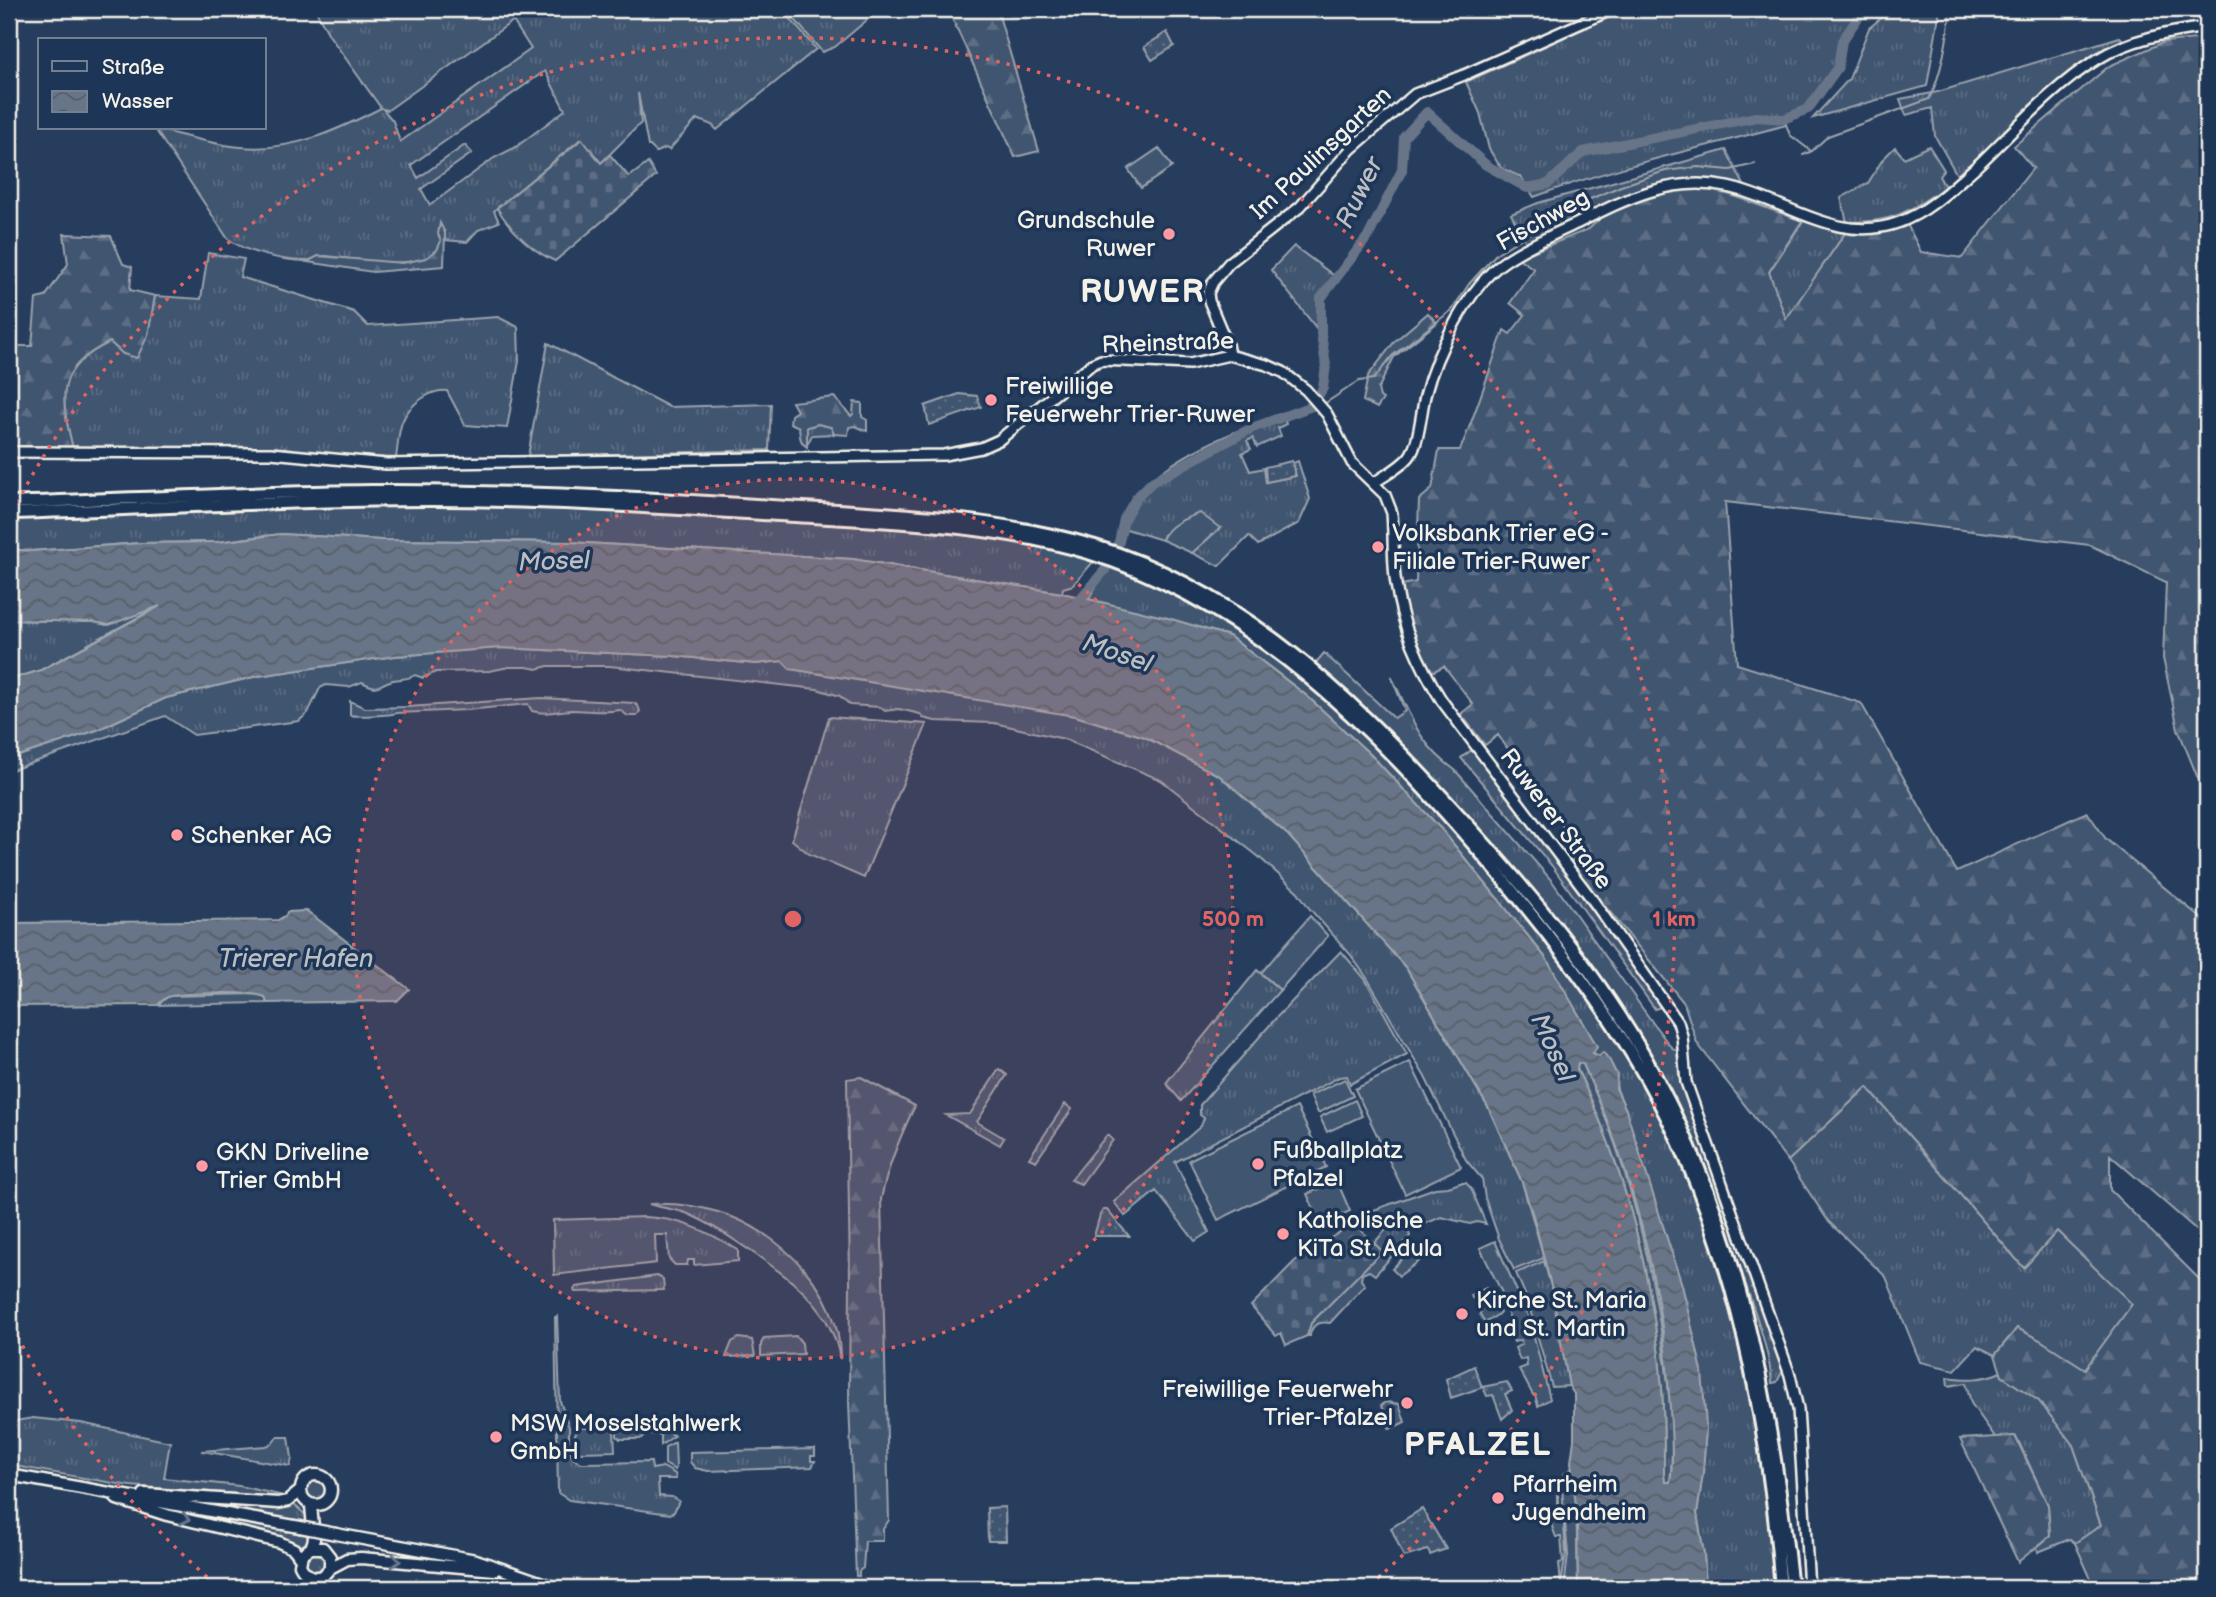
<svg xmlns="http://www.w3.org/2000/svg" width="2216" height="1597" font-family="'Balsamiq Sans',sans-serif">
  <defs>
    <pattern id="grass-tufts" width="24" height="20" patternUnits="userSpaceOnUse" patternTransform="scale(1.75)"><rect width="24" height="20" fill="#40546f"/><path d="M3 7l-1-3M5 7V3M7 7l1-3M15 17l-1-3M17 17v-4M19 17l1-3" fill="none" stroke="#5c6d84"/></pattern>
    <pattern id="forest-firs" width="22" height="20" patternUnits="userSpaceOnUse" patternTransform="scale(1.75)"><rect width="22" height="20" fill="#40546f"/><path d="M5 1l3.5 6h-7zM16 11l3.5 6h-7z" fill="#5c6d84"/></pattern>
    <pattern id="cemetery-stones" width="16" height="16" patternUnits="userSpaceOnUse" patternTransform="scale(1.75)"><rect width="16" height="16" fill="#40546f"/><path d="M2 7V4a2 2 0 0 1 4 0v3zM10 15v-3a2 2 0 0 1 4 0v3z" fill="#5c6d84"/></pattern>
    <pattern id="park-dots" width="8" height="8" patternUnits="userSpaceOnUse" patternTransform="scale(1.75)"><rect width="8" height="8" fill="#40546f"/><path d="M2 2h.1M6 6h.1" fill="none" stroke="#5c6d84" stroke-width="1.8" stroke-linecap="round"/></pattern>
    <pattern id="water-waves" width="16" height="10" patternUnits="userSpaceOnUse" patternTransform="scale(1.75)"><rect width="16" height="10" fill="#677588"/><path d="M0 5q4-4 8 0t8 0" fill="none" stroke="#585e67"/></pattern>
  </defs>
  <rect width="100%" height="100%" fill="#263d5d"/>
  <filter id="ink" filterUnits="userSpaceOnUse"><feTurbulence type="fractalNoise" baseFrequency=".0143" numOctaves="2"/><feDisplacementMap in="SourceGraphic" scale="14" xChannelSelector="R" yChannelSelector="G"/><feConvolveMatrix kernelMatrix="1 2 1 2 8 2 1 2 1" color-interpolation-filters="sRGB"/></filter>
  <g filter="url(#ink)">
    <!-- grass -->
    <path fill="url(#grass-tufts)" stroke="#9aa2ac" stroke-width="2" fill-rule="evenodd" d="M315,9h467l34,40 -99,81 -5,-5 -15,-6 -28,31 -3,-2 -10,4 -6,-6h-2l-10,-53 3,30 -40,40 -20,-24 -84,69 -3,3 5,11 -21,8 -11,12 -22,-2v-7c-4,6 -5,16 -10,20 -22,18 -83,5 -110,3 -8,0 -14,5 -21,5 -24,-1 -57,-8 -76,-22l-73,-110c28,6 57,16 86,18 50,5 97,-17 140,-39l-52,-73zM513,21l18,28 -131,93 -7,-21 -10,-12 5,1zM545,71l20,39 -49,37 -22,11 -64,47 -9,-16 51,-36 -7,-8 -47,33 -7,-13z
      M786,9h94l-45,38 -13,5z
      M1627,9h237l-22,32 -4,26 -30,42 -24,10 2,6c-84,23 -171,41 -252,72l-13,-20 -20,-9 -12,-19 -9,-36 -14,-31z
      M1892,9h48l-13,77 -114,32 36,-39 20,-51z
      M2120,37l2,2 -6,6 -88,68 -71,62 -22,-39 -3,-28 -26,7 -6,-16 38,-7z
      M1929,146l15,24 -5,6 6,11c-37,25 -52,36 -98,35l-6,-24 27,-15 15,-24 12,-12 9,11z
      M1726,150l18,35c-82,-21 -147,22 -217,59l-16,-30 27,-11z
      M1803,221l30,9 15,-1 -62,91 -17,-48z
      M1294,246l43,32 -16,20v36l-50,-64z
      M208,253l36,6 -4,18 114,35 14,14 130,-9 20,10 1,34 -12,67 -42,-3 -18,-34c-16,-2 -37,13 -44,29 -5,10 -5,26 -7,38l-62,-2 -66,-9 -195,2c-13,-53 -19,-80 37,-107l13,12 25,-19 7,-39 46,3z
      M548,343l121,64 102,-3 -2,46 -241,6z
      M1283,413l3,11 -8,4 3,8 -24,11 -4,-9 -6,3 4,8 -9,4 8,18 14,-3 2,14 30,-6 -3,-13 5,-2 12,38 -11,24 -41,22 -9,-9 -30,30 -27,-13 28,-25 -56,6 -2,6 -42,-13c16,-61 109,-93 163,-114z
      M818,424l13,3 3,7 -22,1 -5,10v-18z
      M297,505c103,0 205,0 308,4 65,2 131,8 196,12 98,7 200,8 293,40l-21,24 -10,3 -1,5 -209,-34 -283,-17 -189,-2 -100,-6 -64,8 -77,1 -109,8 -22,-2v-32z
      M1110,566c21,7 38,17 58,26 8,4 16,6 24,10 25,12 47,30 70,46 73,54 135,118 195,186 65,73 125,148 176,230 26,42 45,88 63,134 8,20 13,41 19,62 33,107 51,217 62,328h-71l-2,-34 -7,-40 6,-41 3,-47 -80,-316c-3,-7 -7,-14 -9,-21 -5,-18 0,-21 -15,-36l-3,3 -7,-3 -46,-95 -104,-128 -71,-75 -64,-59 -78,-60 -141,-37z
      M161,605l-120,65 -32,10v-60l85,2 12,3z
      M500,648l173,8 83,8 26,-3 293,55 70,21 75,39 68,59 118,133 83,141 33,73 22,76 -30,12 -15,-31 -14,-41 -3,-19 -16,-19 -41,-83 -58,-99 -17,-24 -41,-46 -11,-16 -39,-35 -98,-77 -97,-41 -70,-16 -59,-2 -12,-3 -3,-4 -21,-5 -14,2 -5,-4 -30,-2 -10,-9 -23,-7 -207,-23h-62l-11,3 -10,-2h-18l-20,4 -53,1 -13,6 -8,-3c-8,5 -13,3 -22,5 -16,4 -12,12 -31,2l-13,5 -23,-2 -6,3 -12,25 -9,8 -105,14 -29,-19 -156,55v-12l88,-29 69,-32 92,-22 137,-20z
      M1324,653l70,65 11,-7 -14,-35c21,40 25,66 64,94l97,111 103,145 16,21 6,4 2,25 104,294 -6,12 -5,1c-4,-42 -22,-82 -34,-122 -23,-69 -48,-136 -83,-200 -23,-42 -52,-79 -81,-117 -77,-101 -163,-197 -259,-280z
      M541,698l93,5 4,3 2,5 -3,5h-9l-8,-6c-17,3 -32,0 -49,0 -14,1 -25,5 -39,1l-4,-7 -61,6 -70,3c-6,2 -41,4 -47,2v-14l15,7 43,-1z
      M829,717l98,7 -63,154 -55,-24 -17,-14z
      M1473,749l190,257 -8,3 -103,-143 -91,-108z
      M1341,951l24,28 42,75 -57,30 -3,-8 -8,1 -164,85 34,70 -14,9 -39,-50 -31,25 -11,-14 87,-76 3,-8 -4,-3v-10l76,-87z
      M1257,970l23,20 -99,111 -15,-18z
      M258,994l7,3 2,6 -109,2 10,-9z
      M1578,1063l5,1c43,94 69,193 82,296 5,39 10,82 5,122h-5l-1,-7c0,-28 0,-57 -2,-86 -8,-109 -37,-221 -85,-320z
      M999,1069l8,6 -30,47 27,16 -4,7 -54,-30 24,-1z
      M1867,1087l157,181 33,-37 76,73 -48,65 -45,-29 -23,-12 -22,27 -18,-9 -22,24 -35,-8 -34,-85 -57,-55 -41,-61z
      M1065,1104l7,5 -36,52 -7,-3z
      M1107,1135l6,5 -32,44 -10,-4z
      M1460,1183h6l5,5 15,36 -9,-2 -7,2 -29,-7 -21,9 -8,-2 -5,5 3,7 -35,39 -6,-4 -7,3 -1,6 4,5 -35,38c-10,-2 -19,1 -20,13h-3l4,-13 71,-72 -8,-8 11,-12 -14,-20 64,-23 13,-1z
      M649,1204c24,-1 46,1 69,8 61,18 124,81 122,147 -8,-50 -46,-78 -85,-105 -22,-15 -45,-31 -69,-41 -12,-4 -25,-5 -37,-9z
      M645,1217c35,1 64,15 93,33v11l-44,4v-5h-6l-1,5h-12l-6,-6 -2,-24h-12l1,28 -102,12 -1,-55z
      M1544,1261l7,25 18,100 -17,1 -25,-88 -11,-26z
      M657,1276l6,3 1,11 -89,2 -1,-2 2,-3z
      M557,1316l3,85 9,26v22l4,9 9,5 69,-1 1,7 11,-2 12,7 1,5h-18l1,17 13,1 7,4 -5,11 -4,2 -101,-14 -11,-7 -3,-176z
      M796,1336l6,7 1,11 -42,2v-12l3,-6z
      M739,1338l13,2 3,16 -29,1 6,-15z
      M2001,1372l1,4 37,25 34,44 28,81 -26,17 -5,-4 -32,13 -1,-5 13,-11 -2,-31 -32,-69 -21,1 -24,-34 -5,-20 -18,3 -1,-9c20,3 35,3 54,-5z
      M33,1418l48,5 89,19 -6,36 75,8 41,9 -4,2 -146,-11 -121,-21v-43z
      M620,1426l24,-1v12l-4,2h-20l-3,-3v-8z
      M612,1427l2,4 1,20 -34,1 -5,-4 -1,-14 5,-6z
      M649,1427l17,2 8,7 -13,9v-10l-12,-1z
      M277,1437h12l3,21 -2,8 -88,-15 64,-5 6,-2z
      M675,1442l1,26 -1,2 -10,-6v-17z
      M815,1449v7h-4v5h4l-3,6 -104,4 -13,-3 -5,-6v-10z
      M1572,1468l4,25 2,95h-14l4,-33 -6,-66 1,-14z
      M303 1491a12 12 0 1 1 24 0a12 12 0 1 1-24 0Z
      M1557,1489l3,20 3,4 3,40 -5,32 -2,-22 4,-1 -2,-25h-5l-6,-16 7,-11z
      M155,1498l137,5 14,12 2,7h-9z
      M143,1503l155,29 1,2 10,1 -2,7 -10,7z
      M305 1562a11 11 0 1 1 22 0a11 11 0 1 1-22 0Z"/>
    <!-- forest -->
    <path fill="url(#forest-firs)" stroke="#9aa2ac" stroke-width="2" d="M948,9h49l42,142 -24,6z
      M2207,38v751l-10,-13 -19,-47 -15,-71 3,-76 -76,-37 -365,-43 12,162 124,39 96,169 130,-60 19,27 101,84v316l-97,-84v35l97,97v249l-5,1 5,13v38h-112l-20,-45 26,-18 -28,-80 -34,-44 -37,-25 -7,-21 22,-27 23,12 45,29 47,-65 -75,-73 -33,37 -157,-181 -79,74 -91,-118 -13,-40 -114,-140 11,-11 -83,-117 -13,10 -24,-31 12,-10 -29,-38 -18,9 -29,-89 19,-4 3,-82 13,-11 7,-39h21c17,-39 29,-80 44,-120l6,4 15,-19 -15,-12 24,-34 -16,-11 71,-29 16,-15 20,-10 32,-11 28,-4 24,1 22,5 71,26 -33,51 17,47 62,-90 57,-9 16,32 41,6 71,-90 -19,-22 95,-80 55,-24z
      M440,223l5,10 -1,33 -71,6 -66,-10 11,-6 85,7 23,-5 11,-8 4,-9 -3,-7z
      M64,234l47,2 12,28 9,3 -2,23 25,6 -7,39 -11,23 -14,-4 -13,-12c-56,27 -50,54 -37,107l-64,-2v-101h23l4,-47 9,-2 23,-33z
      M1428,313l9,10 -43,34 -16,32 2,8 3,2 -6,9 -14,-7 5,-25 27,-35z
      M834,397l17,19 2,-2 1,-12 8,1v14l5,3v11l-12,-5 -6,1 -1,8 -14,-1 -3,-7 -13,-3 -11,3v20c-8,-5 -7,-12 -8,-20l-9,-4 1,-8 6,-4 -5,-9z
      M861,1077l54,29c-15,30 -27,60 -34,93l8,321 -6,9v12h-18l-2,27 -4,3v5h-3l-7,-174 1,-120 -3,-203z
      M2015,1436l33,69 2,31 -32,26 -58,-123z"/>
    <!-- cemetery -->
    <path fill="url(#cemetery-stones)" stroke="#9aa2ac" stroke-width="2" d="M582,139l19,24 9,-8 19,22 19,-14 8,13 -101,85c-25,-11 -44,-31 -58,-53z
      M1354,1223l28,28 -71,72 -4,13 -21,9 -5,-12 -5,3 -25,-30 44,-45z"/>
    <!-- park -->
    <path fill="url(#park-dots)" stroke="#9aa2ac" stroke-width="2" d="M1167,32l7,14 -22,14 -8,-13z
      M959,394l18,2 4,11 -52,18 -4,-19z
      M1292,461l3,15 -29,6 -1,-15z
      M1103,1210h4l22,26h-35l6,-21z
      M1474,1366l8,21 25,-5 5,9 -7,3 7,16 -10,9 -9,-24 -6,1 -4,-9 -32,11 -5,-19z
      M1387,1402l12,2 6,18 -15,7 -4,-7 3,-3 -8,-14z
      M1005,1507l1,34h-18l-1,-33z
      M1422,1509l24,40 -16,6 -2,-5 -24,7 -13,-29z"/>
    <!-- garden -->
    <path fill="#40546f" stroke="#9aa2ac" stroke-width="2" d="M1159,148l13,19 -31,21 -13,-19z
      M1200,513l20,15 -28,25 -30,-13c6,-15 23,-22 38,-27z
      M1310,916l18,20 -48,54 -19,-17z
      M1410,1062l51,105 -56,27 -50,-105z
      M1345,1079l8,17 -35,17 -8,-18z
      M1355,1100l7,16 -35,16 -7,-15z
      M1297,1107l29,60 -108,53 -29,-60z
      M1337,1181l13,30 -29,13 -14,-30z
      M1495,1241l35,80 20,78 -12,7 -3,-11h-2l-14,-26 8,-3 -1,-8 -6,2 -5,-12 7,-4 -1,-4 -7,2 -6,-14 5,-3 -6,-13 3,-3 -30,-61z
      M1414,1246l8,13 -23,17 -7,-7z
      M1486,1288l7,14 -6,3 2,5 7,-3 4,6 -15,10 -5,-9 1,-5 -5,-3 3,-3v-4l-7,-1 -1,-3z"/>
    <!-- water -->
    <path fill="url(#water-waves)" stroke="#9fa7ae" stroke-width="2" fill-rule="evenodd" d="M281,534l100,6 189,2 283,17 214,35 101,24 61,18 78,60 64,59 71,75 104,128 51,88 -4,7 6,3 4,-4 7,9 7,14 -1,13 10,22 56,175 20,86 4,55 -3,47 -6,41 7,40 2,34h-128l-1,-74 -6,-52 3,-22v-46l-5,-8 -18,-100 -17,-67 -12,-37 -33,-73 -83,-141 -118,-133 -68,-59 -75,-39 -70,-21 -285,-47 -8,-8 -26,3 -83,-8 -173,-8 -105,8 -137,20 -92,22 -69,32 -88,29v-79l32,-10 119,-64 -51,19 -15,-3 -85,-2v-71l22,2 109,-8 77,-1zM1578,1063l5,1c49,107 81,225 87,344 1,24 4,50 0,74h-5l-1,-7c0,-28 0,-57 -2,-86 -8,-109 -37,-221 -85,-320z
      M307,911l102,78 -12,12 -130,2 -2,-6c-12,-6 -79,-4 -94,-1 -6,1 -9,5 -13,9l-149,1v-83l269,-3 8,-5 1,-3z"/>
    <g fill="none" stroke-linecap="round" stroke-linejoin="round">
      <!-- stream -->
      <path stroke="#9fa7ae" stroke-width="2" d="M1784,119l6,16 21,16
        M1803,155l9,-4 16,-15 101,-37c12,-22 20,-65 21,-90
        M1324,404l35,-23 15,-2 18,-23 60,-46 17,-26 28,-31 79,-48 45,-19 44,-15 33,-4 32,3 25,-6"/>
      <!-- river -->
      <path stroke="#677588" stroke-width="10" d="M1073,607l32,-37 14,-28 5,-23 12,-21 16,-16 100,-54 60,-22 11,-18 3,-23 -5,-31v-36l48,-63 33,-65 2,-33 23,-25 59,53 41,23 21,-4 35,-32 173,-35 28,2 24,-10 30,-42 4,-26 22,-32"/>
      <defs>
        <path id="secondary" d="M1229,355l-2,-11 -18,-43 -1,-8 5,-11 16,-19 71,-56 51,-58 64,-55 49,-19 149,-66
          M9,452l262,1 115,11 558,-9 37,-7 18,-8 93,-76 9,-4 89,4 39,-9 38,10 16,7 23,18 21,24 25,49 33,32 7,18c2,23 0,48 4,71 6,43 23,80 46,117l152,201 84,120 4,14 4,46 104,293 8,34 11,179
          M1374,483c11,-8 26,-15 35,-26 10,-12 12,-44 16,-61 10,-41 44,-111 80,-135 22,-15 47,-26 71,-37 48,-24 95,-49 151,-37 59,12 110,59 173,35 30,-11 53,-35 77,-56 38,-36 74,-78 119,-106 33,-21 73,-28 111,-33"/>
        <path id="primary" d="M301 1490a15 15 0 1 1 30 0a15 15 0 1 1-30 0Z
          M9,1475l291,52
          M144,1494l134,9 10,-2 12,-10
          M117,1499l50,16 112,27 15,7 7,10
          M336,1534l140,26 81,28
          M311,1548h12l7,9v11l-7,8c-11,3 -18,-1 -23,-11l2,-11 9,-6 3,-9 -3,-34
          M330,1568l17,-9 14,-1 134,12"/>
        <path id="highway" d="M9,503c121,-4 242,-11 363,-12 133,-1 266,6 399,15 108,7 219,9 324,40 133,40 239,134 332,234 79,85 159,174 217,275 94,162 128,350 148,533
          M9,513c140,-4 280,-13 421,-13 116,0 233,8 349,15 103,7 210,8 309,38 164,50 287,177 396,304 78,92 152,186 200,298 59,136 85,287 97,433"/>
      </defs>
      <!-- secondary casing -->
      <use href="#secondary" stroke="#f4f1e8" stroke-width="14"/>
      <!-- primary casing -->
      <use href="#primary" stroke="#f4f1e8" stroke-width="15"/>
      <!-- highway casing -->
      <use href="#highway" stroke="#f4f1e8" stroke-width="16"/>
      <!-- secondary -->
      <use href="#secondary" stroke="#1d3557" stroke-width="9"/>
      <!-- primary -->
      <use href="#primary" stroke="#1d3557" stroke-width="10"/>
      <!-- highway -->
      <use href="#highway" stroke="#1d3557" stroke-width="10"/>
      <defs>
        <path id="primary-bridge" d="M300,1527l36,7"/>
      </defs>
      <!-- primary-bridge casing -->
      <use href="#primary-bridge" stroke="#f4f1e8" stroke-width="15" stroke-linecap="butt"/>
      <!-- primary-bridge -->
      <use href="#primary-bridge" stroke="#1d3557" stroke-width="10"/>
    </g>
    <!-- one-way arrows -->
    <defs><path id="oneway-chevron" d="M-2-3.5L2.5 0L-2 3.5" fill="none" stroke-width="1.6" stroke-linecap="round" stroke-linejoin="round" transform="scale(1.75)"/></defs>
    <g stroke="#68778a">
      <use href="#oneway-chevron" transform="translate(185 1519) rotate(14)"/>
      <use href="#oneway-chevron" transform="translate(396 1561) rotate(5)"/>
    </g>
  </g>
  <!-- distance rings -->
  <circle cx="793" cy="919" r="440" fill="#df6462" fill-opacity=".12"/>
  <g fill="none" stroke="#df6462" stroke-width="3.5" stroke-dasharray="3.5 7">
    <circle cx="793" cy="919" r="440"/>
    <path d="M215 1584A881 881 0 0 1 12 1326M12 512A881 881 0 1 1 1371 1584"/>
  </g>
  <!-- markers -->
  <g fill="#ff9aa2" stroke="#1d3557" stroke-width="2.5">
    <circle cx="1169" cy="234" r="7"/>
    <circle cx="991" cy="400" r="7"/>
    <circle cx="1378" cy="547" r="7"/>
    <circle cx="177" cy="835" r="7"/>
    <circle cx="1258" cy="1164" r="7"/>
    <circle cx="202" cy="1166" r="7"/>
    <circle cx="1283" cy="1234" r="7"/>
    <circle cx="1462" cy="1314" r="7"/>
    <circle cx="1407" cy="1403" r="7"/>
    <circle cx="496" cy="1437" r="7"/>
    <circle cx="1498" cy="1498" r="7"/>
  </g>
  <g text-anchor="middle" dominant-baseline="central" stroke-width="7" stroke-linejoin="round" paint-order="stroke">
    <!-- street labels -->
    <g font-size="24" fill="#f4f1e8" stroke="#1d3557">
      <text transform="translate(1321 153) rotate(-43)">Im Paulinsgarten</text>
      <text transform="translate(1543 220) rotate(-29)">Fischweg</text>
      <text transform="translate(1168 343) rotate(-2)">Rheinstraße</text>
      <text transform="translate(1556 819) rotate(53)">Ruwerer Straße</text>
    </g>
    <!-- poi labels -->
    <g font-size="24" fill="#f4f1e8" stroke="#1d3557" text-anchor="start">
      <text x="1155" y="220" text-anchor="end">Grundschule<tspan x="1155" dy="28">Ruwer</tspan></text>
      <text x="1005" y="386">Freiwillige<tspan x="1005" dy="28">Feuerwehr Trier-Ruwer</tspan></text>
      <text x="1392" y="533">Volksbank Trier eG -<tspan x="1392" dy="28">Filiale Trier-Ruwer</tspan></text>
      <text x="191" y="835">Schenker AG</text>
      <text x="1272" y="1150">Fußballplatz<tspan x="1272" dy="28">Pfalzel</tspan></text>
      <text x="216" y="1152">GKN Driveline<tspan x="216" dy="28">Trier GmbH</tspan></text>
      <text x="1297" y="1220">Katholische<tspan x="1297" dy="28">KiTa St. Adula</tspan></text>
      <text x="1476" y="1300">Kirche St. Maria<tspan x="1476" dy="28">und St. Martin</tspan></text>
      <text x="1393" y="1389" text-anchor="end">Freiwillige Feuerwehr<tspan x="1393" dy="28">Trier-Pfalzel</tspan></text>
      <text x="510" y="1423">MSW Moselstahlwerk<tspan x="510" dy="28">GmbH</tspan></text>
      <text x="1512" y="1484">Pfarrheim<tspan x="1512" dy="28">Jugendheim</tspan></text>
    </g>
    <!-- water labels -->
    <g font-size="26" font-style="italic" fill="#bcbfc2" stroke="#1d3557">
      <text transform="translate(1360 193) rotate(-64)">Ruwer</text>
      <text transform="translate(554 562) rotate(-2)">Mosel</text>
      <text transform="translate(1117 654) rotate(19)">Mosel</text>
      <text x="296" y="959">Trierer Hafen</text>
      <text transform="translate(1552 1048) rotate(66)">Mosel</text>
    </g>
    <!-- district labels -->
    <g font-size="32" font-weight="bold" letter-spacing="2" fill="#f4f1e8" stroke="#1d3557">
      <text x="1143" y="292">RUWER</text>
      <text x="1478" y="1445">PFALZEL</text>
    </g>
  </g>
  <circle cx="793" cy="919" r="10" fill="#df6462" stroke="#1d3557" stroke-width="3.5"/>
  <g font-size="21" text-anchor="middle" font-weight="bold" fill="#df6462" stroke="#1d3557" stroke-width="7" stroke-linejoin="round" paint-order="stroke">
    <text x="1233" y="926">500 m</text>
    <text x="1674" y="926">1 km</text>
  </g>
  <!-- margin -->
  <rect width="2216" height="1597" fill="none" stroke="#1d3557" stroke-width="35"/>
  <rect x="18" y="18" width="2181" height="1562" fill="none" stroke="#f4f1e8" stroke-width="2.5" filter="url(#ink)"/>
  <!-- legend -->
  <rect x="38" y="38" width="228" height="91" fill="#1d3557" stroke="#738091" stroke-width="2"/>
  <rect x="52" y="61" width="35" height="10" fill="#1d3557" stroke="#738091" stroke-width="2"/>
  <text x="102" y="74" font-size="21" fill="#f4f1e8">Straße</text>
  <rect x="52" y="91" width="35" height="21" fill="url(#water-waves)" stroke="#738091" stroke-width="2"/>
  <text x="102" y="108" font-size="21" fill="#f4f1e8">Wasser</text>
</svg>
